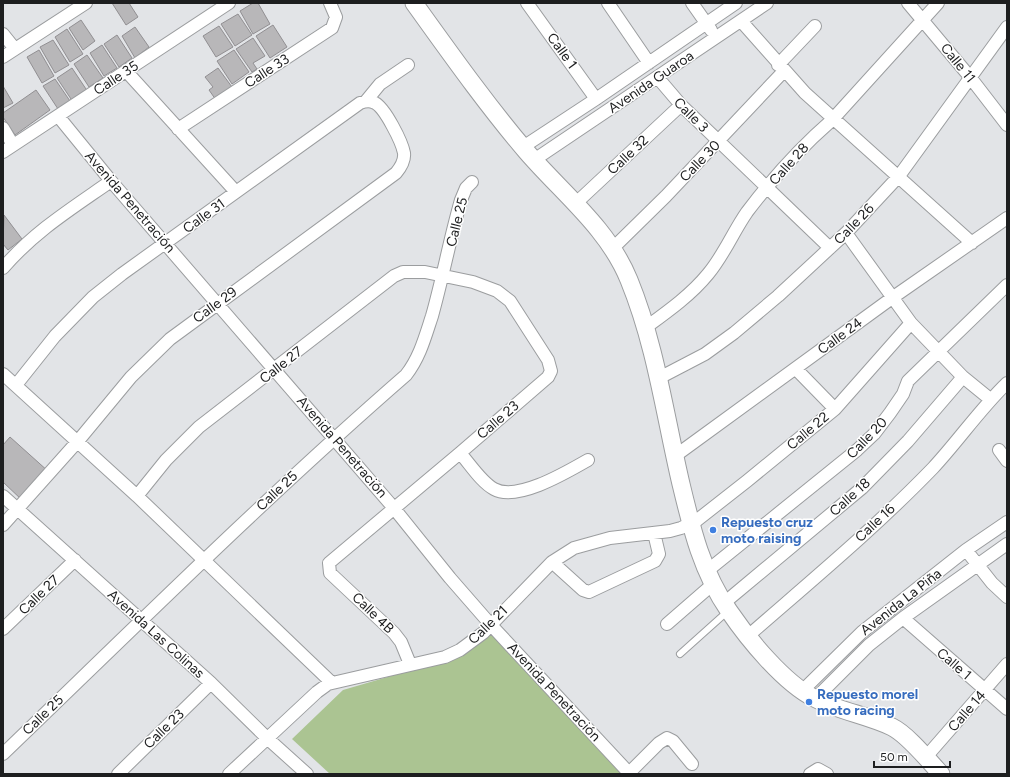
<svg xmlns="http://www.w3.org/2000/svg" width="1010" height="777" font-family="Figtree,sans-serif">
  <rect width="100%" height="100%" fill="#e2e4e7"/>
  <!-- green -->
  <path fill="#abc492" d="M491,631l132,143h-293l-38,-35 51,-49 120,-35z"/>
  <!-- building -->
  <path fill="#b8b7b9" stroke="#918f92" d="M112,3h17l9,14 -12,8z
    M253,3h5l12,21 -17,10 -13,-23z
    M238,14l14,21 -17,11 -14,-22z
    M81,20l14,21 -12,9 -14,-22z
    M273,25l14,22 -17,11 -14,-22z
    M219,26l14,21 -17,10 -13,-21z
    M135,27l14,20 -14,11 -13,-22z
    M67,29l16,25 -13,8 -15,-25z
    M117,35l15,23 -13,9 -15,-23z
    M253,38l12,18 -12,7 4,6 -5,3 -16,-23z
    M53,40l16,25 -14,8 -15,-26z
    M102,45l15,23 -13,8 -14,-23z
    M39,50l15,26 -12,7 -15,-26z
    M234,50l15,22 -17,12 -15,-23z
    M87,55l16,23 -14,9 -15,-23z
    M72,68l16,24 -15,10 -16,-24z
    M218,68l14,19 -16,13 -7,-10 4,-3 -8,-10z
    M55,79l15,22 -12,8 -15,-23z
    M3,86l10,17 -10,5z
    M36,90l14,20 -35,25 -12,-18v-4z
    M4,215l18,24 -14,11 -5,-6z
    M10,437l39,35 -26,29 -20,-19v-37z"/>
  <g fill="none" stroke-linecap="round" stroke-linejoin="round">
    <defs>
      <path id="service" d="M680,654l48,-43"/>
      <path id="minor" d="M527,3l69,96
        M608,3l41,60
        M692,3l19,27
        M908,3l62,74 37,48
        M741,21l64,72 167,150
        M3,34l12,15
        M3,57l83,-54
        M778,65l37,-39
        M126,71l110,121
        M658,78l23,27 149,143
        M366,101l14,-17 28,-19
        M58,116l53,65 282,326 57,71 41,47 139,149
        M3,128l10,17
        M178,129l154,-101 4,-11 -6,-14
        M523,147l73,-48 140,-96
        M3,152l226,-149
        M534,160l233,-157
        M575,204l106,-99
        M846,233l65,90 52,54 27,22
        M613,248l53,-52 118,-125
        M3,268c32,-37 68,-59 108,-87
        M645,328c22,-16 46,-33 63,-54 16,-19 25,-42 39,-62 25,-33 54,-65 85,-92l106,-117
        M796,369l39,40
        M3,374l134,122 195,187
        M659,378l46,-24 29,-21 44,-37 68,-63 53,-57 108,-149
        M999,450l8,11
        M460,453c10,11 21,29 34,36 23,13 73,-17 94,-29
        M675,456l217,-158 115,-80
        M3,496l208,187 56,55 40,36
        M137,496l29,-36 33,-33 195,-151 9,-4h22l48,10 24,9 13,10 38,59 3,11 -3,6 -88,76 -131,110 1,10 64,60 7,9 9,22
        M3,525l75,-84 53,-64 39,-38 226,-166c5,-6 9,-12 8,-20 -2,-11 -19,-45 -29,-50 -5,-3 -10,-2 -15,0l-238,171 -29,23 -38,39 -39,49
        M966,550l26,33 15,14
        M552,562l31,28 6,2 66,-31 4,-7 -5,-21
        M707,571l150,-121 17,-16 16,-21 13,-19 5,-13 99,-96
        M724,603l138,-115 46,-47 55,-64
        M903,618l104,91
        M667,624l46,-40
        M3,629l72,-69
        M748,636c63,-55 127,-108 185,-168 26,-28 47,-59 74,-85
        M802,691l60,-59 104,-82 41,-28
        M815,699l54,-54 34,-27 104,-74
        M3,754c133,-128 264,-258 403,-379 14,-18 19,-38 26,-59 11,-39 18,-78 29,-116l5,-12 6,-6
        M926,757l81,-93
        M118,774l93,-91
        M229,774l88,-82 11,-8 117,-27 15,-7 23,-17 69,-71 22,-14 36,-10 60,-7 11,-3 15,-7 51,-40 88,-72 76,-86
        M628,774l31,-31 8,-5 6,3 19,23
        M810,774l8,-5 9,5"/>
      <path id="secondary" d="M414,3c36,50 72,101 112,148 36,42 82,77 103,129 27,66 36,136 52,204 11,46 21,88 48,127 19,28 55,72 85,87 24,13 53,17 78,29 15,7 37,34 49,47"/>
    </defs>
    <!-- service casing -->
    <use href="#service" stroke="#9b9d9f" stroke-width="8"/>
    <!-- minor casing -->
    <use href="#minor" stroke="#9b9d9f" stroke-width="14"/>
    <!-- secondary casing -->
    <use href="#secondary" stroke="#9b9d9f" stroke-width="19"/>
    <!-- service -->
    <use href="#service" stroke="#fff" stroke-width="6"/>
    <!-- minor -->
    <use href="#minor" stroke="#fff" stroke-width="12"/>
    <!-- secondary -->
    <use href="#secondary" stroke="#fff" stroke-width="17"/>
  </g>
  <!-- markers -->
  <g fill="#3f7fe0" stroke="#fff" stroke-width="1.5">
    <circle cx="713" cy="530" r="4"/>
    <circle cx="809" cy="702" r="4"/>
  </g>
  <g text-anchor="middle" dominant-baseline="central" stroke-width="3" stroke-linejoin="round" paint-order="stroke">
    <!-- street labels -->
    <g font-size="14" fill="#1d1e1f" stroke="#fff">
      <text transform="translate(562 51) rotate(54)">Calle 1</text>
      <text transform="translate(958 63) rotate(51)">Calle 11</text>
      <text transform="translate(267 71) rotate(-33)">Calle 33</text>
      <text transform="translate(116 78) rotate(-33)">Calle 35</text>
      <text transform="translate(651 82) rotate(-34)">Avenida Guaroa</text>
      <text transform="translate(691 115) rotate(45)">Calle 3</text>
      <text transform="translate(628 155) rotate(-43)">Calle 32</text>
      <text transform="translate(700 161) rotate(-46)">Calle 30</text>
      <text transform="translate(789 164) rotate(-48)">Calle 28</text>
      <text transform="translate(130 202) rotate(49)">Avenida Penetración</text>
      <text transform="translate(204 216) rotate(-36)">Calle 31</text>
      <text transform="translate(457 222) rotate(-76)">Calle 25</text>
      <text transform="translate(854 224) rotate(-46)">Calle 26</text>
      <text transform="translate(215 305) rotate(-36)">Calle 29</text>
      <text transform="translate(840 336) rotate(-36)">Calle 24</text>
      <text transform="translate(281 365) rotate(-38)">Calle 27</text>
      <text transform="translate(498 420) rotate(-41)">Calle 23</text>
      <text transform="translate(808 431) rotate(-40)">Calle 22</text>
      <text transform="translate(867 438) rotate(-46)">Calle 20</text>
      <text transform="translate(342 447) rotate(49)">Avenida Penetración</text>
      <text transform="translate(277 491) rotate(-43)">Calle 25</text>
      <text transform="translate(850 497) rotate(-42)">Calle 18</text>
      <text transform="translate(875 523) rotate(-43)">Calle 16</text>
      <text transform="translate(39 595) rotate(-44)">Calle 27</text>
      <text transform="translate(901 602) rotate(-38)">Avenida La Piña</text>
      <text transform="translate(373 613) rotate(44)">Calle 4B</text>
      <text transform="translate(488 625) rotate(-44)">Calle 21</text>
      <text transform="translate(156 634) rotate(42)">Avenida Las Colinas</text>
      <text transform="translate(954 664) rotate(41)">Calle 1</text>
      <text transform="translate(554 692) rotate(47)">Avenida Penetración</text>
      <text transform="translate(967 711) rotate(-49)">Calle 14</text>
      <text transform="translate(43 715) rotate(-44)">Calle 25</text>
      <text transform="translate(164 729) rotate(-44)">Calle 23</text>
    </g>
    <!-- shop labels -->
    <g font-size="14" font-weight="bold" fill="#366cbe" stroke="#fff" text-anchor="start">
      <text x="721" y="522">Repuesto cruz<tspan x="721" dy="16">moto raising</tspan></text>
      <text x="817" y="694">Repuesto morel<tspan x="817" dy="16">moto racing</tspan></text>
    </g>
  </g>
  <!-- border -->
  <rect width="1010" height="777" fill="none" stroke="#1d1e1f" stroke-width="8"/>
  <!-- scale -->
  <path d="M874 761v6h76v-6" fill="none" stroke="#1d1e1f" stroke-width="2"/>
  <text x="880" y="761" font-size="12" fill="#1d1e1f" stroke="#ffffff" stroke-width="3" paint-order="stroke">50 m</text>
</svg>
